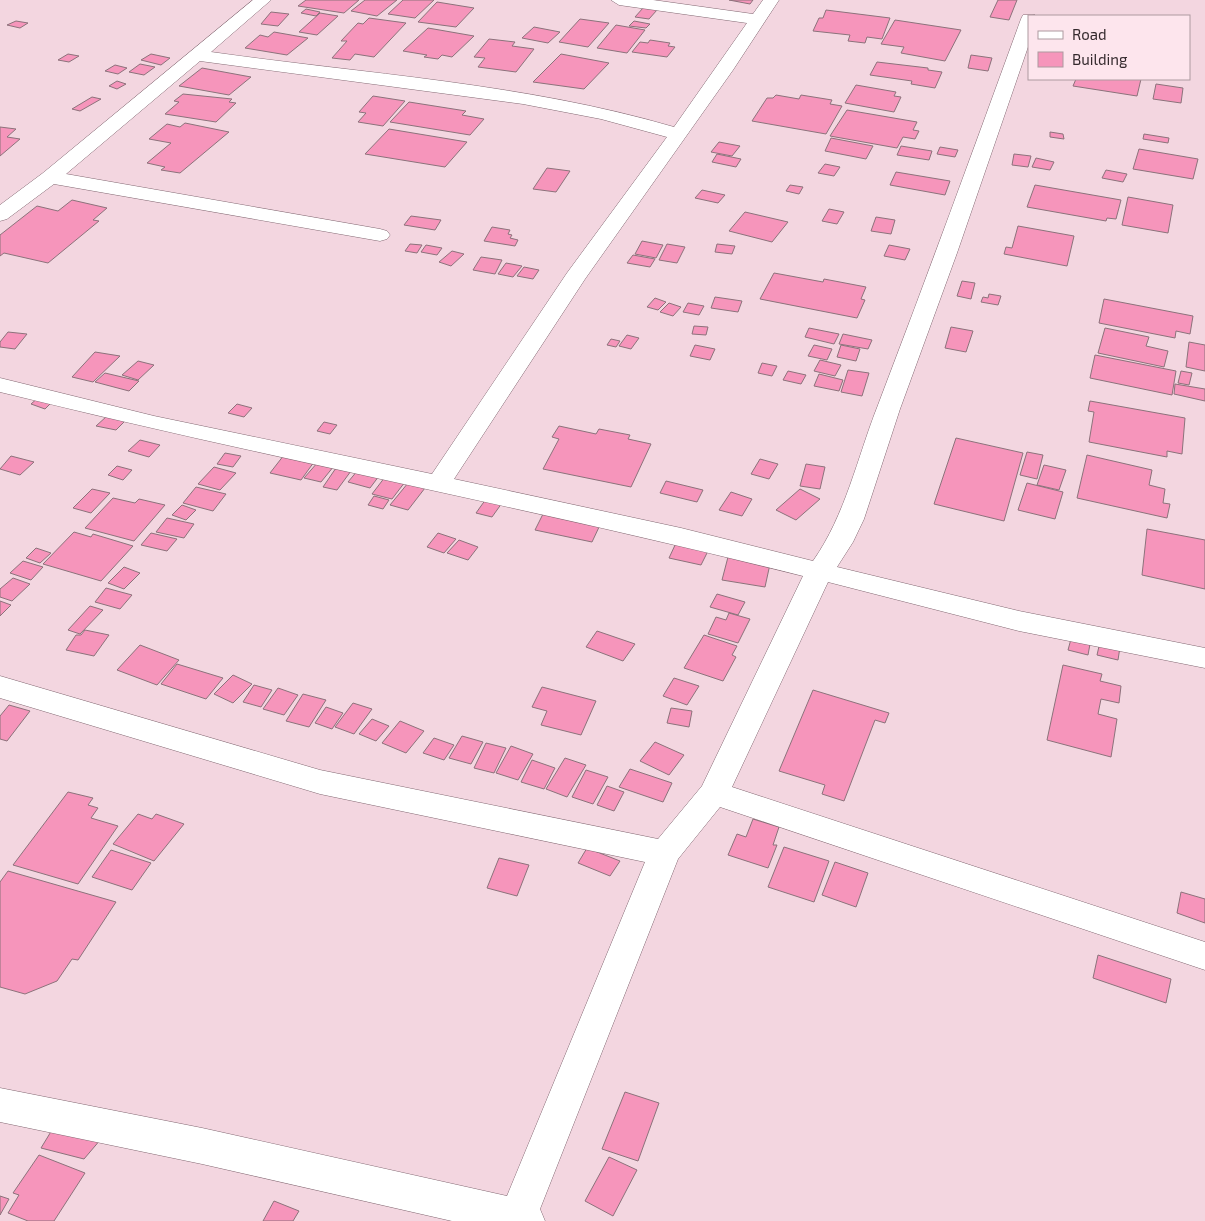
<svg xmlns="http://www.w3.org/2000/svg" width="1205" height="1221" font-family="'Exo 2',sans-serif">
  <rect width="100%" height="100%" fill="#f3d6e0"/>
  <!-- building -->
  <path fill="#f695bb" stroke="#8c727b" d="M306,0h53l-15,13 -46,-7z
    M365,0h32l-20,16 -26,-5z
    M403,0h31l-19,18 -27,-4z
    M729,0h24l-3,4z
    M998,0h19l-8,20 -19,-3z
    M437,2l37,6 -18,19 -38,-5z
    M643,8l14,2 -8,9 -14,-2z
    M306,9l14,3 -4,4 -15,-3z
    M826,10l64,8 -8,21 -15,-2 -2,6 -17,-2 2,-6 -37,-4 6,-13h4z
    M271,12l18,2 -11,12 -17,-2z
    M320,13l18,3 -21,19 -18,-3z
    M369,18l37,5 -32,34 -19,-3 -5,6 -18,-2 15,-17h-6l17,-18 5,1z
    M580,19l29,4 -21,24 -29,-5z
    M895,20l66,10 -16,31 -44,-8 3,-6 -23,-3z
    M16,21l12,2 -8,5 -13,-3z
    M634,21l16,3 -4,4 -17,-2z
    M616,25l29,5 -18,23 -30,-5z
    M534,27l26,5 -12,11 -26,-5z
    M428,28l46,8 -22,21 -10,-2 -4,4 -14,-2 3,-2 -24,-4z
    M274,32l34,6 -21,17 -42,-7 15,-13 8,2z
    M489,39l26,3 -3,4 22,3 -18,23 -38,-5 7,-9 -11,-1z
    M650,40l20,3 -2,3 7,1 -8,10 -35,-5 8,-10 8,1z
    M68,54l11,2 -10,6 -11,-2z
    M151,54l19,4 -9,7 -20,-5z
    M561,54l48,9 -25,26 -51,-7z
    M971,55l21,3 -4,13 -20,-3z
    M877,62l51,6v2l14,2 -7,16 -24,-4 1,-3 -42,-6z
    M140,64l15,3 -11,8 -15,-3z
    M115,65l12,3 -9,6 -13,-3z
    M202,68l49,9 -22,18 -50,-9z
    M1076,79h65l-4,17 -64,-10z
    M117,81l9,3 -9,5 -8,-3z
    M1156,84l27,4 -2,15 -28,-4z
    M856,85l40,7 -2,4 7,1 -7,15 -49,-9z
    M183,94l49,5 -3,3 7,1 -20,19 -51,-8 14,-12 -5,-1z
    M776,95l23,4 2,-4 31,5 -2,4 12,2 -16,28 -74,-13 15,-23h6z
    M373,96l32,5 -22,25 -25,-4 8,-9 -7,-1z
    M92,97l9,2 -21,12 -8,-2z
    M409,102l57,9 -4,4 22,4 -14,16 -80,-13z
    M847,110l70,12 -4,8 6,1 -4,8 -12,-2 -6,11 -67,-12z
    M185,123l44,9 -49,41 -19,-3 4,-3 -18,-4 24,-20 -22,-4 18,-15 13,3z
    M0,127l16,2 -9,8 13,2 -20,17z
    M389,129l78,13 -22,25 -80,-13z
    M1050,132l13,2 1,5 -14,-2z
    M1144,134l25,4 -1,5 -25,-4z
    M831,138l42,8 -7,13 -41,-8z
    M719,142l21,4 -8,10 -21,-4z
    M901,146l31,5 -3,9 -32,-5z
    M940,147l18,3 -3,7 -18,-3z
    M1139,149l59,10 -5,20 -60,-10z
    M717,154l24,5 -5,8 -24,-5z
    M1014,154l17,2 -3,11 -16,-2z
    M1036,158l18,4 -4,8 -18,-3z
    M825,164l15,3 -6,9 -16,-3z
    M547,168l23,3 -14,21 -23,-3z
    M1106,170l21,4 -4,8 -21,-4z
    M896,172l54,9 -5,14 -55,-10z
    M790,185l13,2 -4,7 -13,-3z
    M1035,185l86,15 -5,19 -9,-1 -1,3 -79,-14z
    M702,190l23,5 -7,8 -23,-5z
    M1128,197l45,8 -5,28 -46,-8z
    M72,200l35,8 -14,12 6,1 -51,42 -44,-10 -4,3v-21l37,-29 21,5z
    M829,209l15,3 -7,12 -15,-3z
    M745,212l43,10 -16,20 -43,-11z
    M411,216l30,4 -6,10 -31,-5z
    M876,217l19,3 -4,14 -20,-3z
    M1018,226l56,10 -7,30 -63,-12 2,-7 6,1z
    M492,227l18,3 -2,4 4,1 -2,3 8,2 -3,6 -31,-5z
    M642,241l21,4 -7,13 -21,-4z
    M410,244l12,1 -5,8 -12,-2z
    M667,244l18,3 -8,16 -18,-3z
    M717,244l18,2 -3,8 -17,-2z
    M426,245l16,3 -5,7 -16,-3z
    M889,245l21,4 -5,11 -21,-4z
    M452,251l12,3 -13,12 -12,-4z
    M633,255l22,4 -5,8 -23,-4z
    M481,257l21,3 -7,14 -22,-4z
    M506,263l16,3 -9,11 -15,-3z
    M524,267l15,3 -6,9 -16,-3z
    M774,273l49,9 1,-3 42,8 -5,12 4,1 -8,18 -97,-19z
    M962,281l13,2 -4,16 -14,-3z
    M989,294l12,2 -3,9 -17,-3 2,-5 5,1z
    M715,297l27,4 -4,11 -27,-4z
    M655,298l11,4 -8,8 -11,-3z
    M1104,299l89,17 -3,18 -14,-3 -1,7 -76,-15z
    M669,303l12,4 -8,9 -13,-4z
    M688,303l16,3 -5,9 -16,-3z
    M694,326l14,1 -2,8 -14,-1z
    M951,327l22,4 -7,21 -21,-4z
    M809,328l30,6 -5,10 -29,-7z
    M1105,328l44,9 -3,9 22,5 -4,16 -66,-14z
    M8,332l19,2 -12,15 -15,-2v-5z
    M843,334l29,6 -4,9 -29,-5z
    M627,335l12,3 -8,11 -12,-3z
    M611,339l9,2 -4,6 -9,-2z
    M1189,342l16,3v26l-19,-4z
    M695,345l20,4 -5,11 -20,-4z
    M814,345l18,4 -5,11 -19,-4z
    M841,345l19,4 -4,12 -19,-4z
    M95,352l25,4 -27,26 -21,-5z
    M1095,355l81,16 -4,24 -82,-17z
    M820,360l21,5 -6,11 -21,-5z
    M138,361l16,4 -16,15 -16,-5z
    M762,363l15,3 -5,10 -14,-3z
    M848,370l21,3 -7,23 -21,-4z
    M788,371l18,4 -5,9 -18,-4z
    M1181,371l11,2 -3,12 -11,-2z
    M105,373l34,8 -10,10 -34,-9z
    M819,374l24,6 -4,11 -25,-5z
    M1175,384l30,5v12l-31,-7z
    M39,397l14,4 -8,8 -14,-5z
    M1090,401l95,17 -3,36 -15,-3v6l-78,-15 5,-30 -6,-1z
    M237,404l15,4 -8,9 -16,-4z
    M107,416l19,4 -10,10 -20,-4z
    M324,422l13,3 -7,9 -13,-3z
    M559,426l37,8 3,-5 31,6 -2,4 23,5 -20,43 -88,-18 16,-30 -7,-2z
    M956,438l67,15 -19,68 -70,-17z
    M140,440l20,5 -11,12 -21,-6z
    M1027,452l16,3 -6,24 -17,-4z
    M225,453l16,3 -8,11 -16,-3z
    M284,455l30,7 -13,18 -31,-7z
    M1087,455l65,15 -3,15 16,4 -2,14 7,1 -3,14 -90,-20z
    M11,456l23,6 -14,13 -20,-6z
    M760,459l18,5 -9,15 -18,-5z
    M318,462l16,4 -13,16 -17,-4z
    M806,464l19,3 -5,22 -20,-3z
    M1044,465l22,5 -7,20 -22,-5z
    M117,466l15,4 -9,10 -15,-5z
    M214,467l22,6 -16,17 -22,-6z
    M336,468l15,3 -14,19 -14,-3z
    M358,470l21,6 -9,12 -22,-6z
    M385,477l20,5 -13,17 -20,-5z
    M666,481l37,9 -6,12 -37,-9z
    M408,483l17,5 -17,22 -18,-5z
    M1027,483l36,9 -8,27 -37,-9z
    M196,487l30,7 -13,17 -30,-8z
    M92,489l18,4 -19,20 -18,-5z
    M800,489l20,10 -24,21 -20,-10z
    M731,492l21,7 -10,17 -23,-6z
    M374,496l15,4 -6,9 -15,-4z
    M113,498l22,5 4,-4 26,6 -31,36 -49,-13z
    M486,499l16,4 -10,14 -16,-4z
    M182,505l14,5 -10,10 -14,-5z
    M543,514l57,11 -8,17 -57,-12z
    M167,518l27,6 -10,14 -28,-6z
    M1147,529l58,11v49l-63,-14z
    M74,532l17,5 2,-3 40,12 -32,35 -58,-17z
    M151,533l26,6 -10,12 -26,-6z
    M438,533l18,6 -12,14 -17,-6z
    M459,540l19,7 -10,13 -21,-7z
    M676,543l32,8 -7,14 -32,-7z
    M36,548l15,5 -11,10 -14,-5z
    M728,557l42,7 -5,23 -43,-7z
    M23,561l20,6 -12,13 -21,-7z
    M124,567l16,6 -16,16 -16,-6z
    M13,578l17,6 -18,17 -12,-4v-8z
    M106,588l26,7 -12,14 -25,-7z
    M717,594l28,8 -7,13 -28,-8z
    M0,601l11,4 -11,11z
    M90,606l13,4 -23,24 -12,-4z
    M729,613l21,6 -12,24 -30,-9 8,-17 10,3z
    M85,630l24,5 -15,21 -28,-6 10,-15h5z
    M597,631l38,13 -12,17 -37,-14z
    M704,635l33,11 -5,9 4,2 -13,24 -39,-13z
    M1071,639l19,5 -2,11 -20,-5z
    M1100,642l20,5 -2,13 -21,-5z
    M140,645l39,15 -22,25 -40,-15z
    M177,664l46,14 -17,21 -45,-15z
    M1063,665l39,9 -2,7 21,5 -2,17 -18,-4 -3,15 19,5 -6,38 -64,-17z
    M233,675l19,9 -19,19 -19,-9z
    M674,678l25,8 -12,19 -24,-9z
    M254,685l18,5 -11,17 -18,-5z
    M542,687l54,14 -15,34 -40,-10 6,-14 -15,-4z
    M278,688l20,7 -14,20 -21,-6z
    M813,690l76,23 -4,10 -10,-3 -31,81 -22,-7 3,-9 -46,-14z
    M303,694l23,6 -17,27 -23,-6z
    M353,703l19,6 -18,25 -19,-7z
    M9,705l21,6 -23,30 -7,-2v-23z
    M326,707l17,6 -11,16 -17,-6z
    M671,708l21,3 -3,16 -22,-4z
    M372,719l17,7 -13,15 -17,-7z
    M400,721l24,10 -18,22 -24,-10z
    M462,736l21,6 -12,22 -22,-6z
    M434,738l20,7 -10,15 -21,-7z
    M655,742l29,13 -15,20 -29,-14z
    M486,743l20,5 -12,25 -20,-5z
    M511,746l22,8 -15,26 -22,-7z
    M565,758l21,7 -19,32 -21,-8z
    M532,760l23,8 -11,21 -23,-7z
    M630,769l42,14 -9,19 -44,-15z
    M586,770l22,7 -15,27 -21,-7z
    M607,786l17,6 -10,19 -17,-6z
    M68,792l25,6 -5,7 10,3 -7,10 27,8 -40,58 -65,-19z
    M138,814l14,5 4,-5 28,10 -30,37 -41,-17z
    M753,819l26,8 -6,18h4l-9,23 -40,-13 9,-21 9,3z
    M784,847l45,14 -15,41 -46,-15z
    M587,848l33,13 -10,15 -32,-13z
    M111,850l40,13 -19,27 -40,-13z
    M499,858l30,7 -12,31 -30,-8z
    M835,862l33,11 -12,34 -34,-12z
    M8,871l108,31 -38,58 -6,-1 -15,22 -32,13 -25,-7v-105z
    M1181,892l24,7v24l-28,-10z
    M1098,955l73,24 -5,24 -73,-25z
    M625,1092l34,11 -21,58 -36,-12z
    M55,1125l46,14 -17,20 -43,-11z
    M39,1155l46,18 -31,48h-26l-20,-8 11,-18 -6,-2z
    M609,1157l28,13 -24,46 -28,-15z
    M0,1196l9,3 -9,16z
    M274,1201l25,10 -6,10h-30z"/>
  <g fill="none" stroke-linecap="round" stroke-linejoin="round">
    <defs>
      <path id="street" d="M253,0h18l-60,52c154,22 313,31 463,75l73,-104 -128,-18 -8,-5h42l100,14 10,-14h16l-46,70 -148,209 -131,200 227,49 132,33c33,-47 44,-103 65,-156 49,-128 96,-257 143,-386l2,-4h12l-6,1v28l-72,209 -57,156 -36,110 -11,23 -16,25 182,44 186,37v20l-186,-37 -191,-49 -96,205 473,155v28l-485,-163 -42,52 -138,350 5,12h-93l-250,-57 -202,-42v-34l202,40 305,68 138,-334 -325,-68 -320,-96v-22l320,94 338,69 44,-53 101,-210c-266,-67 -536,-118 -803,-184v-14l154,38 278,58 135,-201 100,-136 -66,-18 -78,-15 -323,-43 -134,113 314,55 7,2 3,4 -3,4 -7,2 -326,-57 -47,35 -7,2v-16l43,-32z"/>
    </defs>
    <!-- street casing -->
    <use href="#street" stroke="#826872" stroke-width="1"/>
    <!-- street -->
    <use href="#street" fill="#fff" fill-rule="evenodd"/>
  </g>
  <!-- legend -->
  <rect x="1028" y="15" width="162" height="65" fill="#fde5ed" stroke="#ad9aa0"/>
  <rect x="1038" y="31" width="25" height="8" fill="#ffffff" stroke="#ad9aa0"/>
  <text x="1072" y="40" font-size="15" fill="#34292d">Road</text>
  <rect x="1038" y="52" width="25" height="15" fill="#f695bb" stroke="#ad9aa0"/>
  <text x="1072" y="65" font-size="15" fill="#34292d">Building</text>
</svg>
